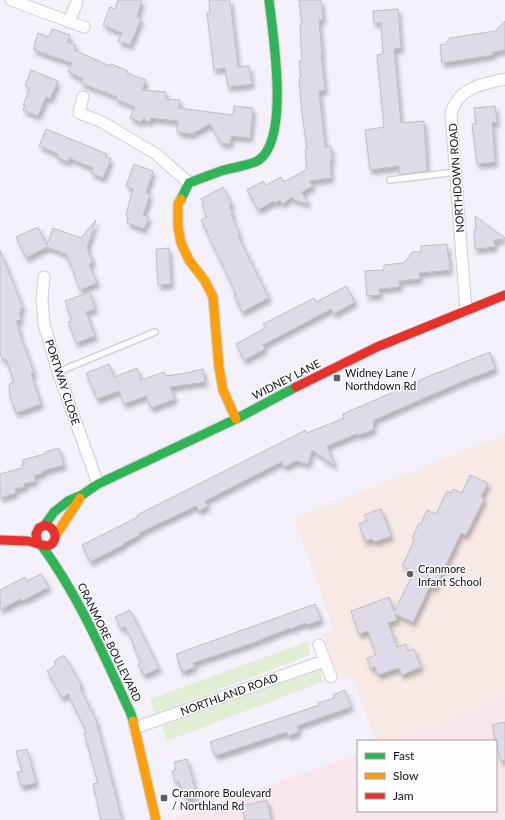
<svg xmlns="http://www.w3.org/2000/svg" width="505" height="820" font-family="Lato,sans-serif">
  <defs>
    <filter id="shadow"><feDropShadow dx="2.5" dy="4.5" stdDeviation="2" flood-color="#0004"/></filter>
  </defs>
  <rect width="100%" height="100%" fill="#f4f1fb"/>
  <!-- commercial -->
  <path fill="#f7e7ec" d="M505,695v125h-334v-1l187,-65v57h138v-70h-102z"/>
  <!-- education -->
  <path fill="#f6e9e6" d="M505,434v261l-111,46h-18l-24,-65 -12,4 -17,-46 11,-4 -40,-112z"/>
  <!-- green -->
  <path fill="#e2edd5" d="M309,641l1,14 -155,59 -5,-15z
    M321,668l1,14 -155,59 -5,-15z"/>
  <!-- building -->
  <path fill="#dedae8" stroke="#bfbdc4" filter="url(#shadow)" d="M118,0h24l-5,17 4,2 -11,26 -12,-4 4,-8 -19,-8 7,-18 5,2z
    M209,0h21l8,67 11,-1 3,18 -24,3 -3,-19 -11,2 -7,-57h3z
    M299,0h22l2,19 -4,1 3,35h-1l4,35 -6,1 6,56 6,-1 1,14h-2l1,18 -22,3 4,5 -11,6 7,12 -15,-4 -2,-3 -10,7 -2,-4 -5,3 -1,-2 -16,9 -11,-20 16,-9 3,4 15,-8 3,5 23,-13 -2,-19 2,-1 -5,-36 -3,-34 2,-1 -2,-17h3l-2,-36h2z
    M398,9l3,39 -7,1 7,74 23,-2 3,50 -27,4 -1,-9 -29,4 -5,-40 19,-3 -7,-72 6,-1 -2,-31h-7l-1,-12z
    M505,21v29l-12,2v3l-51,8 -2,-18 5,-1 5,-6 45,-7z
    M52,29l18,6 -3,7 9,3 -2,5 36,16 1,-2 17,7 -1,2 19,7 -4,10 24,2v7l14,1 -1,8 54,7 1,-9 19,2 -3,30 -19,-2 -1,8 -9,-1 -11,-19 -18,10 -15,-2 1,-11 -27,-3 -2,4 -6,-3 -2,3 -11,-4 5,-11 -19,-8 1,-2 -36,-14 2,-4 -15,-7 4,-9 -38,-13v-4l4,-13 11,4z
    M31,70l27,11 -8,18 -4,-2 -8,19 -15,-6 2,-5h-2l7,-17 -5,-2z
    M495,106l2,16h-5l3,40 -18,2 -5,-40h4l-2,-16z
    M46,129l61,25 -1,3 5,2 -8,19 -12,-5 2,-5 -24,-10 -1,4 -12,-5 2,-3 -19,-8z
    M134,164l19,7 -7,22 4,2 -7,20 6,2 -5,12 -17,-6 1,-4 -2,-5 7,-25 -7,-3z
    M223,187l9,18 -3,1 4,8 -2,1 9,20 -2,1 31,62 -27,14 -8,-17 2,-1 -35,-74 6,-3 -5,-11 2,-1 -3,-6z
    M475,216l30,22v1l-11,1 1,7 -20,2 -1,-19h2z
    M96,220l-9,28 6,14 -4,2 8,19 -17,7 -6,-15h1l-9,-21 -19,-7 -21,11 -10,-21 22,-10 9,18 6,-17 28,10z
    M447,244l3,26 -31,3 1,6 -21,2 1,6 -21,2 1,6 -13,1 -2,-25 18,-1 1,-1v-4l20,-2 8,-11h9v-6z
    M169,248l2,36 -13,1 -2,-36z
    M0,250l23,58 -3,1 1,4h-2l2,7 -5,1 4,11h-1l15,41 -3,1 10,30 -25,9 -6,-16 -1,-13 5,-2 -8,-23 -3,1 -3,-7z
    M346,286l9,16 -21,12 -3,-5 -68,36 2,4 -21,11 -8,-16 29,-16 -2,-4 51,-26 2,4z
    M90,292l5,17 -9,3 9,24 -19,7 -8,-21 4,-1 -7,-20z
    M490,352l5,17 -34,13 -87,38 -1,10 -14,5 -3,-1 -29,12 8,20 -23,-16 -4,14 -12,-3 -12,6 -3,-5 -76,39 3,5 -9,5 -3,-5 -57,27 1,2 -16,8 1,1 -35,18 -8,-17 56,-28 -1,-2 155,-78 14,-7 1,3 37,-15 -1,-4 89,-39z
    M109,364l5,13 23,-9 4,12 23,-8 2,4 26,-4v-1l11,-2 2,13 -35,5 5,12 -24,9 -5,-12 -22,8 -5,-13 -22,8 -11,-26z
    M59,448l5,17 -21,6v2l-9,3 2,5 -12,3 1,3 -10,2 1,4 -16,5v-24l22,-6v-3h2l-2,-5 23,-6v-2z
    M470,475l18,8 -7,14 3,2 -18,36 -5,-2 -26,55 -5,-2 -17,36 -18,-8 2,6 -9,3 9,24 9,-3 2,7 6,-2 7,18 -19,8 -3,-7 -21,7 -3,-8 -4,2 -4,-11 9,-3 -8,-24 -9,3 -8,-23 38,-14 5,15 20,-40 -12,-6 13,-27 -3,-1 7,-15 2,1 6,-14 9,4 11,-23 4,2 2,-4 9,4z
    M381,509l10,27 -17,6 -2,-3 -7,2 -6,-17 8,-3 -3,-6z
    M41,574l8,13 -27,14 -1,-2 -21,11v-20l25,-13 2,4z
    M315,604l6,16 -15,5 -1,-2 -14,6 -1,-1 -35,14 -62,21 2,4 -13,5 -6,-18z
    M130,610l29,58 -15,7 -6,-11 3,-2 -8,-16h2l-10,-19 -4,2 -6,-12z
    M64,655l18,31 -2,2 16,32 26,100h-21l-8,-36 5,-1 -14,-50h3l-19,-39 -6,4 -15,-27 9,-6 -2,-4z
    M345,690l6,17 -54,19 2,6 -11,4 -1,-4 -72,24 -5,-14 109,-37 -1,-2 16,-5 -1,-3z
    M505,722v39h-4l-9,-36z
    M27,749l9,34 -15,3 -4,-14 5,-1 -6,-20z
    M187,759l10,37 -13,3 -5,-18 -4,1 -3,-11 4,-1 -2,-8z
    M267,800l4,20h-26l-3,-14z"/>
  <g fill="none" stroke-linecap="round" stroke-linejoin="round">
    <defs>
      <path id="lane" d="M390,180l66,-8
        M58,372l97,-40"/>
      <path id="street" d="M11,0l73,27
        M69,22l8,-20
        M83,97l-4,16 23,9 54,32 33,29
        M44,277l-2,22 2,25 14,48 40,112
        M466,311l-15,-197c7,-27 31,-30 54,-35
        M319,645l12,32
        M135,728l189,-67"/>
      <path id="fast" d="M181,199l8,-16c10,-4 21,-8 32,-12 9,-3 31,-6 38,-11 31,-22 14,-125 10,-160
        M44,526l10,-14 14,-11 14,-6 16,-11 138,-65 60,-32
        M42,546c38,52 62,110 89,168l2,7"/>
      <path id="slow" d="M181,199l-3,5v23l3,16 8,17 16,21 8,16 6,70 4,23 13,29
        M56,535l24,-37
        M133,721l23,99"/>
      <path id="jam" d="M296,387l81,-40 128,-52
        M0,540l28,1 19,5c12,-3 10,-18 -2,-21l-6,3 -3,6 2,10"/>
    </defs>
    <!-- lane casing -->
    <use href="#lane" stroke="#cfcdd5" stroke-width="8"/>
    <!-- street casing -->
    <use href="#street" stroke="#cfcdd5" stroke-width="13"/>
    <!-- fast casing -->
    <use href="#fast" stroke="#cfcdd5" stroke-width="11"/>
    <!-- slow casing -->
    <use href="#slow" stroke="#cfcdd5" stroke-width="11"/>
    <!-- jam casing -->
    <use href="#jam" stroke="#cfcdd5" stroke-width="11"/>
    <!-- lane -->
    <use href="#lane" stroke="#fdfdfe" stroke-width="5.5"/>
    <!-- street -->
    <use href="#street" stroke="#fdfdfe" stroke-width="11"/>
    <!-- fast -->
    <use href="#fast" stroke="#30b455" stroke-width="9"/>
    <!-- slow -->
    <use href="#slow" stroke="#ff9f0a" stroke-width="9"/>
    <!-- jam -->
    <use href="#jam" stroke="#e5322d" stroke-width="9"/>
  </g>
  <!-- markers -->
  <g fill="#605e65" stroke="#fdfdfd" stroke-width="1.5">
    <rect x="333" y="374" width="8" height="8" rx="2"/>
    <circle cx="410" cy="574" r="4"/>
    <rect x="160" y="794" width="8" height="8" rx="2"/>
  </g>
  <g text-anchor="middle" dominant-baseline="central" stroke-width="3" stroke-linejoin="round" paint-order="stroke">
    <!-- street labels -->
    <g font-size="11" fill="#110f14" stroke="#fdfdfd">
      <text transform="translate(456 178) rotate(-94)">NORTHDOWN ROAD</text>
      <text transform="translate(286 379) rotate(-27)">WIDNEY LANE</text>
      <text transform="translate(63 382) rotate(72)">PORTWAY CLOSE</text>
      <text transform="translate(110 642) rotate(64)">CRANMORE BOULEVARD</text>
      <text transform="translate(229 694) rotate(-20)">NORTHLAND ROAD</text>
    </g>
    <!-- poi labels -->
    <g font-size="11" fill="#110f14" stroke="#fdfdfd" text-anchor="start">
      <text x="345" y="372">Widney Lane /<tspan x="345" dy="13">Northdown Rd</tspan></text>
      <text x="418" y="568">Cranmore<tspan x="418" dy="13">Infant School</tspan></text>
      <text x="172" y="792">Cranmore Boulevard<tspan x="172" dy="13">/ Northland Rd</tspan></text>
    </g>
  </g>
  <!-- legend -->
  <rect x="357" y="740" width="140" height="72" fill="#fdfdfd" stroke="#9f9ea0"/>
  <rect x="365" y="753" width="20" height="6" fill="#30b455" stroke="#9f9ea0"/>
  <text x="393" y="760" font-size="12" fill="#110f14">Fast</text>
  <rect x="365" y="773" width="20" height="6" fill="#ff9f0a" stroke="#9f9ea0"/>
  <text x="393" y="780" font-size="12" fill="#110f14">Slow</text>
  <rect x="365" y="793" width="20" height="6" fill="#e5322d" stroke="#9f9ea0"/>
  <text x="393" y="800" font-size="12" fill="#110f14">Jam</text>
</svg>
